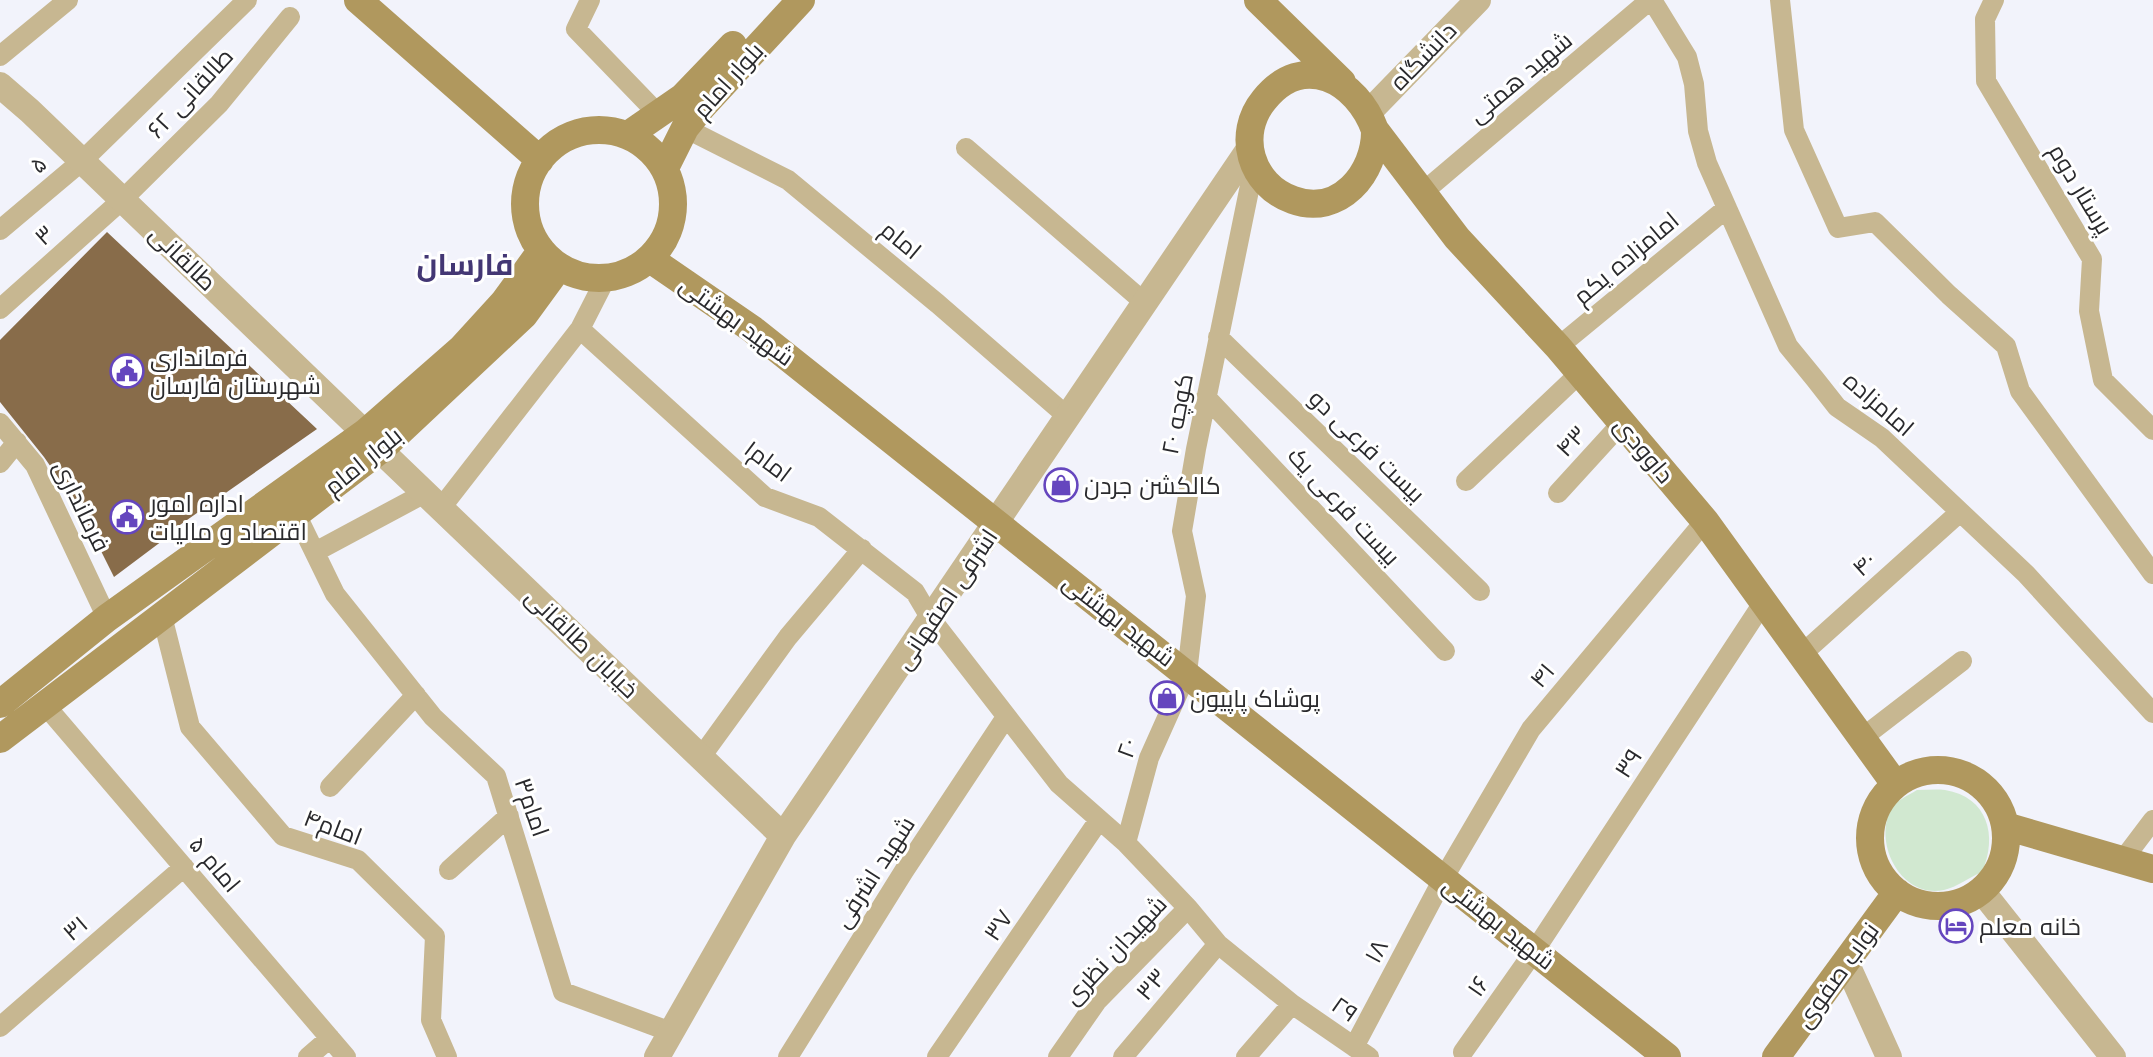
<svg xmlns="http://www.w3.org/2000/svg" width="2153" height="1057" font-family="Jost,Cairo,sans-serif">
  <rect width="100%" height="100%" fill="#f2f3fb"/>
  <!-- green -->
  <path fill="#d1e8d0" d="M1917,790c9,0 19,-1 28,0 43,7 53,46 37,82 -12,5 -25,15 -38,18 -43,9 -71,-47 -53,-81 4,-8 18,-14 26,-19z"/>
  <!-- building -->
  <path fill="#886c4a" d="M107,232l210,197 -140,98 1,2 -64,48 -34,-68 -36,-52 -44,-55v-62z"/>
  <g fill="none" stroke-linecap="round" stroke-linejoin="round">
    <!-- minor -->
    <path stroke="#c7b791" stroke-width="20" d="M590,0l-14,29 84,87
      M1652,0l35,57 7,27 4,47 9,32 81,183 27,33 22,28 45,31 144,136 127,139
      M1780,0l14,130 44,98 37,-6 74,73 57,51 14,45 133,183
      M1994,0l-9,19 1,62 106,178 -3,52 14,69 50,50
      M0,56l68,-56
      M685,128l103,52 150,124 130,113
      M966,148l179,155
      M1422,193l228,-193
      M0,230l82,-69 165,-161
      M0,309l122,-109 97,-96 71,-87
      M580,329l185,168 54,20 96,75 16,27 128,165 67,59 62,65 30,36 74,60 77,53
      M1218,337l262,254
      M1558,347l169,-139
      M1206,397l239,254
      M0,423l35,42 72,153
      M0,463l17,-21
      M1466,481l114,-108
      M1558,493l63,-69
      M441,508l139,-179 26,-51
      M296,514l39,80 98,123 63,59 67,216 108,40
      M315,552l110,-59
      M162,616l28,111 93,109 75,24 77,76 -4,84 16,37
      M1802,654l158,-142
      M45,705l301,352
      M1862,738l100,-77
      M701,757l87,-120 74,-88
      M330,787l86,-92
      M1126,843l23,-85 38,-85 9,-77 -14,-65 14,-82 58,-283
      M2122,861l31,-41
      M449,870l60,-54
      M0,1027l184,-160
      M1354,1047l89,-168 88,-150 174,-208
      M1463,1052l72,-102 228,-347
      M308,1057l22,-19
      M788,1057l116,-186 102,-154
      M937,1057l162,-237
      M1058,1057l39,-56 91,-93
      M1123,1057l95,-113
      M1246,1057l46,-53"/>
    <!-- tertiary -->
    <path stroke="#c7b791" stroke-width="26" d="M0,85l30,26 335,322
      M1369,112l109,-112
      M380,450l403,386
      M1981,890l132,167
      M1846,962l43,95
      M657,1057l126,-221 466,-687"/>
    <!-- secondary -->
    <path stroke="#b0985e" stroke-width="28" d="M358,0l182,160
      M1258,0l84,82
      M1375,130c1,43 -36,87 -82,70 -43,-15 -57,-66 -29,-100 39,-49 93,-20 111,30l82,108 101,109 147,174 190,263
      M525 204a74 74 0 1 1 148 0a74 74 0 1 1-148 0Z
      M628,135l55,-38 50,-52
      M665,168l20,-40 17,-21 99,-107
      M650,259l102,70 915,728
      M0,704l107,-86 258,-185 97,-85 42,-46 37,-51
      M0,739l380,-289 144,-135 35,-48
      M1870 838a68 68 0 1 1 136 0a68 68 0 1 1-136 0Z
      M2005,826l148,43
      M1776,1057l121,-165"/>
  </g>
  <!-- icons -->
  <defs>
    <symbol id="civic-ring" viewBox="-11 -11 22 22"><circle r="9.5" fill="#fff" stroke="#6546be" stroke-width="1.5"/><path d="M-.6-6.5H3V-4.5H.6V-3L4-1V1h2V6H-6V1h2V-1L-.6-3ZM-1.2 2.5V6h2.4V2.5Z" fill="#6546be"/></symbol>
    <symbol id="shop-ring" viewBox="-11 -11 22 22"><circle r="9.5" fill="#fff" stroke="#6546be" stroke-width="1.5"/><path d="M-5-2.5h2.3a2.7 3.5 0 0 1 5.4 0H5L5.5 6h-11ZM-1.5-2.5h3a1.5 2.3 0 0 0-3 0Z" fill="#6546be"/></symbol>
    <symbol id="hotel-ring" viewBox="-11 -11 22 22"><circle r="9.5" fill="#fff" stroke="#6546be" stroke-width="1.5"/><path d="M-6-4.5h1.5V1H6V5H4.5V3h-9V5H-6ZM-4 0a1.8 1.8 0 1 1 3.6 0ZM.5 0V-2.5h3Q6-2.5 6 0Z" fill="#6546be"/></symbol>
  </defs>
  <g fill-rule="evenodd">
    <use href="#civic-ring" x="108" y="352" width="38" height="38"/>
    <use href="#shop-ring" x="1042" y="466" width="38" height="38"/>
    <use href="#civic-ring" x="108" y="498" width="38" height="38"/>
    <use href="#shop-ring" x="1148" y="679" width="38" height="38"/>
    <use href="#hotel-ring" x="1937" y="907" width="38" height="38"/>
  </g>
  <g text-anchor="middle" dominant-baseline="central" stroke-width="6" stroke-linejoin="round" paint-order="stroke">
    <!-- street labels -->
    <g font-size="24" fill="#2a2a2d" stroke="#fff">
      <text transform="translate(1423 56) rotate(-46)">دانشگاه</text>
      <text transform="translate(1520 77) rotate(-40)">شهید همتی</text>
      <text transform="translate(728 80) rotate(-48)">بلوار امام</text>
      <text transform="translate(190 93) rotate(-47)">طالقانی ۶۲</text>
      <text transform="translate(38 164) rotate(-40)">۵</text>
      <text transform="translate(2081 189) rotate(59)">پرستار دوم</text>
      <text transform="translate(44 235) rotate(-42)">۳</text>
      <text transform="translate(901 240) rotate(40)">امام</text>
      <text transform="translate(183 258) rotate(44)">طالقانی</text>
      <text transform="translate(1626 258) rotate(-40)">امامزاده یکم</text>
      <text transform="translate(737 321) rotate(36)">شهید بهشتی</text>
      <text transform="translate(1879 404) rotate(41)">امامزاده</text>
      <text transform="translate(1177 414) rotate(-79)">کوچه ۲۰</text>
      <text transform="translate(1571 441) rotate(-47)">۴۳</text>
      <text transform="translate(1367 446) rotate(44)">بیست فرعی دو</text>
      <text transform="translate(1644 450) rotate(50)">داوودی</text>
      <text transform="translate(363 461) rotate(-39)">بلوار امام</text>
      <text transform="translate(768 461) rotate(37)">امام۱</text>
      <text transform="translate(82 506) rotate(64)">فرمانداری</text>
      <text transform="translate(1344 506) rotate(47)">بیست فرعی یک</text>
      <text transform="translate(1864 564) rotate(-42)">۴۰</text>
      <text transform="translate(946 599) rotate(-56)">اشرفی اصفهانی</text>
      <text transform="translate(1119 620) rotate(38)">شهید بهشتی</text>
      <text transform="translate(582 643) rotate(44)">خیابان طالقانی</text>
      <text transform="translate(1542 675) rotate(-50)">۴۱</text>
      <text transform="translate(1127 748) rotate(-70)">۲۰</text>
      <text transform="translate(1628 763) rotate(-57)">۳۹</text>
      <text transform="translate(532 807) rotate(71)">امام۳</text>
      <text transform="translate(333 827) rotate(21)">امام۴</text>
      <text transform="translate(215 864) rotate(50)">امام ۵</text>
      <text transform="translate(874 872) rotate(-57)">شهید اشرفی</text>
      <text transform="translate(1499 923) rotate(38)">شهید بهشتی</text>
      <text transform="translate(998 925) rotate(-56)">۳۷</text>
      <text transform="translate(75 928) rotate(-41)">۳۱</text>
      <text transform="translate(1115 950) rotate(-47)">شهیدان نظری</text>
      <text transform="translate(1376 951) rotate(-62)">۱۸</text>
      <text transform="translate(1837 975) rotate(-54)">نواب صفوی</text>
      <text transform="translate(1151 984) rotate(-50)">۳۳</text>
      <text transform="translate(1478 986) rotate(-55)">۱۶</text>
      <text transform="translate(1345 1009) rotate(35)">۲۹</text>
    </g>
    <!-- poi labels -->
    <g font-size="24" fill="#2a2a2d" stroke="#fff" text-anchor="start">
      <text x="150" y="357">فرمانداری<tspan x="150" dy="28">شهرستان فارسان</tspan></text>
      <text x="1084" y="485">کالکشن جردن</text>
      <text x="150" y="503">اداره امور<tspan x="150" dy="28">اقتصاد و مالیات</tspan></text>
      <text x="1190" y="698">پوشاک پاپیون</text>
      <text x="1979" y="926">خانه معلم</text>
    </g>
    <!-- district labels -->
    <g font-size="30" font-weight="bold" fill="#433774" stroke="#fff">
      <text x="465" y="264">فارسان</text>
    </g>
  </g>
</svg>
